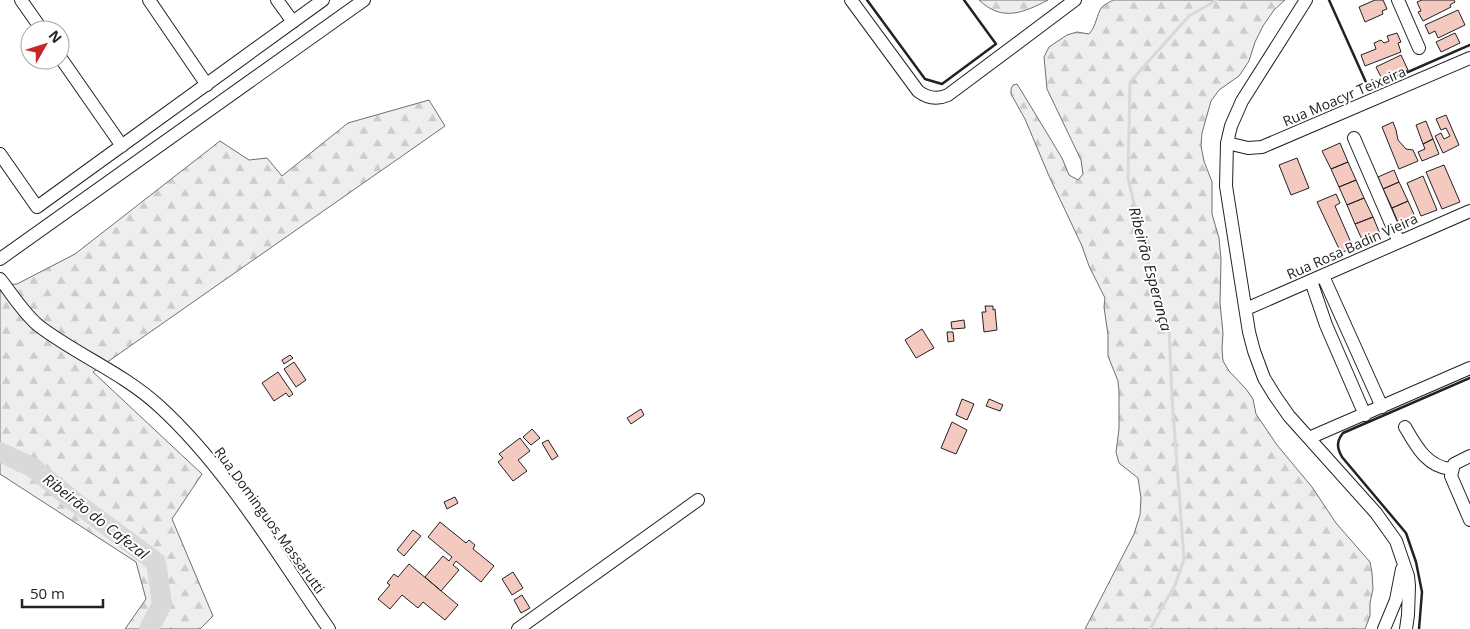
<svg xmlns="http://www.w3.org/2000/svg" width="1470" height="629" font-family="'Open Sans',sans-serif">
  <defs>
    <pattern id="forest-firs" width="22" height="20" patternUnits="userSpaceOnUse" patternTransform="scale(1.25)"><rect width="22" height="20" fill="#eee"/><path d="M5 1l3.5 6h-7zM16 11l3.5 6h-7z" fill="#ccc"/></pattern>
  </defs>
  <rect width="100%" height="100%" fill="#fff"/>
  <!-- forest -->
  <path fill="url(#forest-firs)" stroke="#6f6f6f" d="M979,0h69c-25,13 -46,22 -69,0z
    M1113,0h172l-11,10 -11,16 -8,16 -6,19 -10,15 -20,14 -8,11 -9,32 -1,13 3,15 8,21v32l7,24 2,21 -1,44 3,30 -1,16 1,12 6,10 17,18 7,10 3,15 21,31 35,42 24,36 34,39 2,11 1,16 -3,14v13l-5,13h-280l49,-95 6,-19 1,-17 -3,-20 -19,-15 -3,-11 3,-23v-37l-1,-11 -10,-25v-21l-4,-28 1,-9 -16,-32 -7,-20 -33,-70 -24,-57 -14,-25v-5l2,-4 4,-1 5,8 40,66 7,17 9,5 5,-6 -2,-14 -34,-71 -3,-32 5,-10 18,-12 10,-3 12,2c8,-9 7,-19 13,-27 3,-3 8,-5 11,-7z
    M429,100l16,26 -352,246 109,102 -30,45 41,97 -13,13h-75l21,-30 -10,-37 -136,-88v-189l17,-1 58,-30 145,-113 29,19 18,-2 15,18 66,-53z"/>
  <g fill="none" stroke-linecap="round" stroke-linejoin="round">
    <!-- stream -->
    <path stroke="#d9d9d9" stroke-width="3" d="M1150,629l25,-44 9,-26 -12,-161 -3,-70 -19,-57 -22,-93 2,-96 59,-66 28,-16"/>
    <!-- river -->
    <path stroke="#d9d9d9" stroke-width="20" d="M0,452l32,15 43,35 81,60 6,42 -13,25"/>
  </g>
  <!-- building -->
  <path fill="#f3c9c0" stroke="#222" d="M1375,0h8l4,9 -5,2 1,3 -18,8 -6,-15z
    M1422,0h32l1,2 -5,3 1,2 -28,14 -5,-9 3,-1 -4,-9z
    M1458,10l7,15 -27,13 -3,-7 -6,3 -4,-9z
    M1397,33l4,9 -3,1 3,9 -36,14 -4,-11 15,-6 -2,-6 7,-3 3,3 5,-2 -2,-5z
    M1455,33l5,10 -19,9 -5,-10z
    M1401,55l7,15 -25,11 -7,-14z
    M1446,115l13,30 -16,8 -8,-17 6,-3 3,6 6,-3 -4,-8 -5,2 -5,-11z
    M1426,121l7,18 -10,5 -7,-19z
    M1393,122l3,8 2,10 8,9 7,1 5,11 -19,8 -17,-42z
    M1433,139l6,15 -17,7 -4,-9 7,-3 -2,-5z
    M1340,143l8,19 -17,7 -9,-18z
    M1297,158l12,30 -18,7 -12,-30z
    M1348,162l8,18 -17,7 -8,-18z
    M1444,165l16,37 -18,7 -16,-37z
    M1394,170l5,12 -16,7 -5,-12z
    M1423,176l14,34 -16,6 -14,-33z
    M1356,180l8,18 -17,7 -8,-18z
    M1399,182l9,19 -16,7 -9,-19z
    M1336,194l4,9 -5,3 18,41 -12,6 -24,-51z
    M1364,198l9,19 -18,7 -8,-19z
    M1408,201l8,18 -16,8 -8,-19z
    M1373,217l8,19 -17,8 -9,-20z
    M985,306h8v4l2,-1 2,21 -13,2 -2,-20h4z
    M964,320l1,8 -13,1 -1,-7z
    M922,329l12,19 -18,10 -11,-18z
    M947,332h6l1,9 -6,1z
    M290,355l3,3 -9,6 -2,-4z
    M294,362l12,18 -10,7 -12,-18z
    M278,372l15,22 -4,3 -3,-4 -12,8 -12,-18z
    M962,399l12,5 -7,16 -11,-5z
    M989,399l14,6 -3,6 -14,-5z
    M641,409l3,6 -13,9 -4,-6z
    M952,422l15,8 -11,24 -15,-6z
    M532,429l8,9 -9,7 -8,-8z
    M520,438l10,13 -12,9 9,11 -14,10 -15,-19 5,-4 -4,-4z
    M548,440l10,16 -6,4 -10,-17z
    M455,497l3,6 -11,6 -3,-7z
    M440,522l26,21 3,-3 6,5 -2,4 21,17 -13,16 -25,-21 -3,4 6,5 -18,21 -16,-14 18,-21 6,5 3,-4 -24,-20z
    M413,530l8,6 -17,20 -7,-6z
    M409,564l49,41 -13,15 -22,-18 -5,6 -16,-13 -12,14 -12,-10 12,-14 -3,-2 7,-9 4,3z
    M513,572l10,16 -11,7 -10,-16z
    M522,595l8,13 -9,5 -7,-13z"/>
  <g fill="none" stroke-linecap="round" stroke-linejoin="round">
    <defs>
      <path id="minor" d="M21,0l21,30
        M149,0l58,85
        M277,0l16,22
        M851,0l67,91c9,7 19,9 30,4l127,-95
        M1306,0l-64,101 -11,25 -4,17 -1,43 23,146 5,19 10,27 11,18 14,20 87,97 20,28 12,35 1,10 -1,29 -2,14
        M1398,0l21,48
        M60,57l62,89
        M1354,138l45,104
        M1227,143l21,5 14,-1 208,-89
        M0,154l37,53 286,-207
        M0,259l364,-259
        M1323,276l59,131
        M0,279c12,15 24,35 39,47 38,29 84,47 120,80 67,61 118,148 170,223
        M1311,281l15,44 39,90
        M1246,309l224,-98
        M1405,427c11,19 22,40 46,42
        M1309,438l161,-70
        M1470,456l-16,8 -3,12 19,44
        M518,629l180,-129
        M1384,629l12,-29 6,-31"/>
    </defs>
    <!-- minor casing -->
    <use href="#minor" stroke="#222" stroke-width="14"/>
    <!-- minor -->
    <use href="#minor" stroke="#fff" stroke-width="12"/>
    <!-- wall -->
    <path stroke="#222" stroke-width="2.5" d="M867,0l58,79 17,5 54,-40 -32,-44
      M1329,0l40,89 101,-44
      M1419,629l3,-37 -6,-30 -10,-29 -64,-76c-5,-9 -6,-15 1,-24l127,-55"/>
  </g>
  <g text-anchor="middle" dominant-baseline="central" stroke-width="4" stroke-linejoin="round" paint-order="stroke">
    <!-- street labels -->
    <g font-size="14" fill="#222" stroke="#fff">
      <text transform="translate(1344 96) rotate(-23)">Rua Moacyr Teixeira</text>
      <text transform="translate(1352 246) rotate(-24)">Rua Rosa Badin Vieira</text>
      <text transform="translate(270 520) rotate(54)">Rua Dominguos Massarutti</text>
    </g>
    <!-- water labels -->
    <g font-size="15" font-style="italic" fill="#222" stroke="#fff">
      <text transform="translate(1151 269) rotate(75)">Ribeirão Esperança</text>
      <text transform="translate(96 516) rotate(38)">Ribeirão do Cafezal</text>
    </g>
  </g>
  <!-- north arrow -->
  <g transform="translate(45 45) rotate(51)"><circle r="24" fill="#ffffff" stroke="#a7a7a7"/>
  <path d="M0-4L9 19L0 12L-9 19Z" fill="#c62828"/>
  <text y="-8" font-size="14" font-weight="bold" text-anchor="middle" fill="#222222">N</text>
  </g>
  <!-- scale -->
  <path d="M22 599v8h81v-8" fill="none" stroke="#222222" stroke-width="2.5"/>
  <text x="30" y="599" font-size="15" fill="#222222" stroke="#ffffff" stroke-width="4" paint-order="stroke">50 m</text>
</svg>
